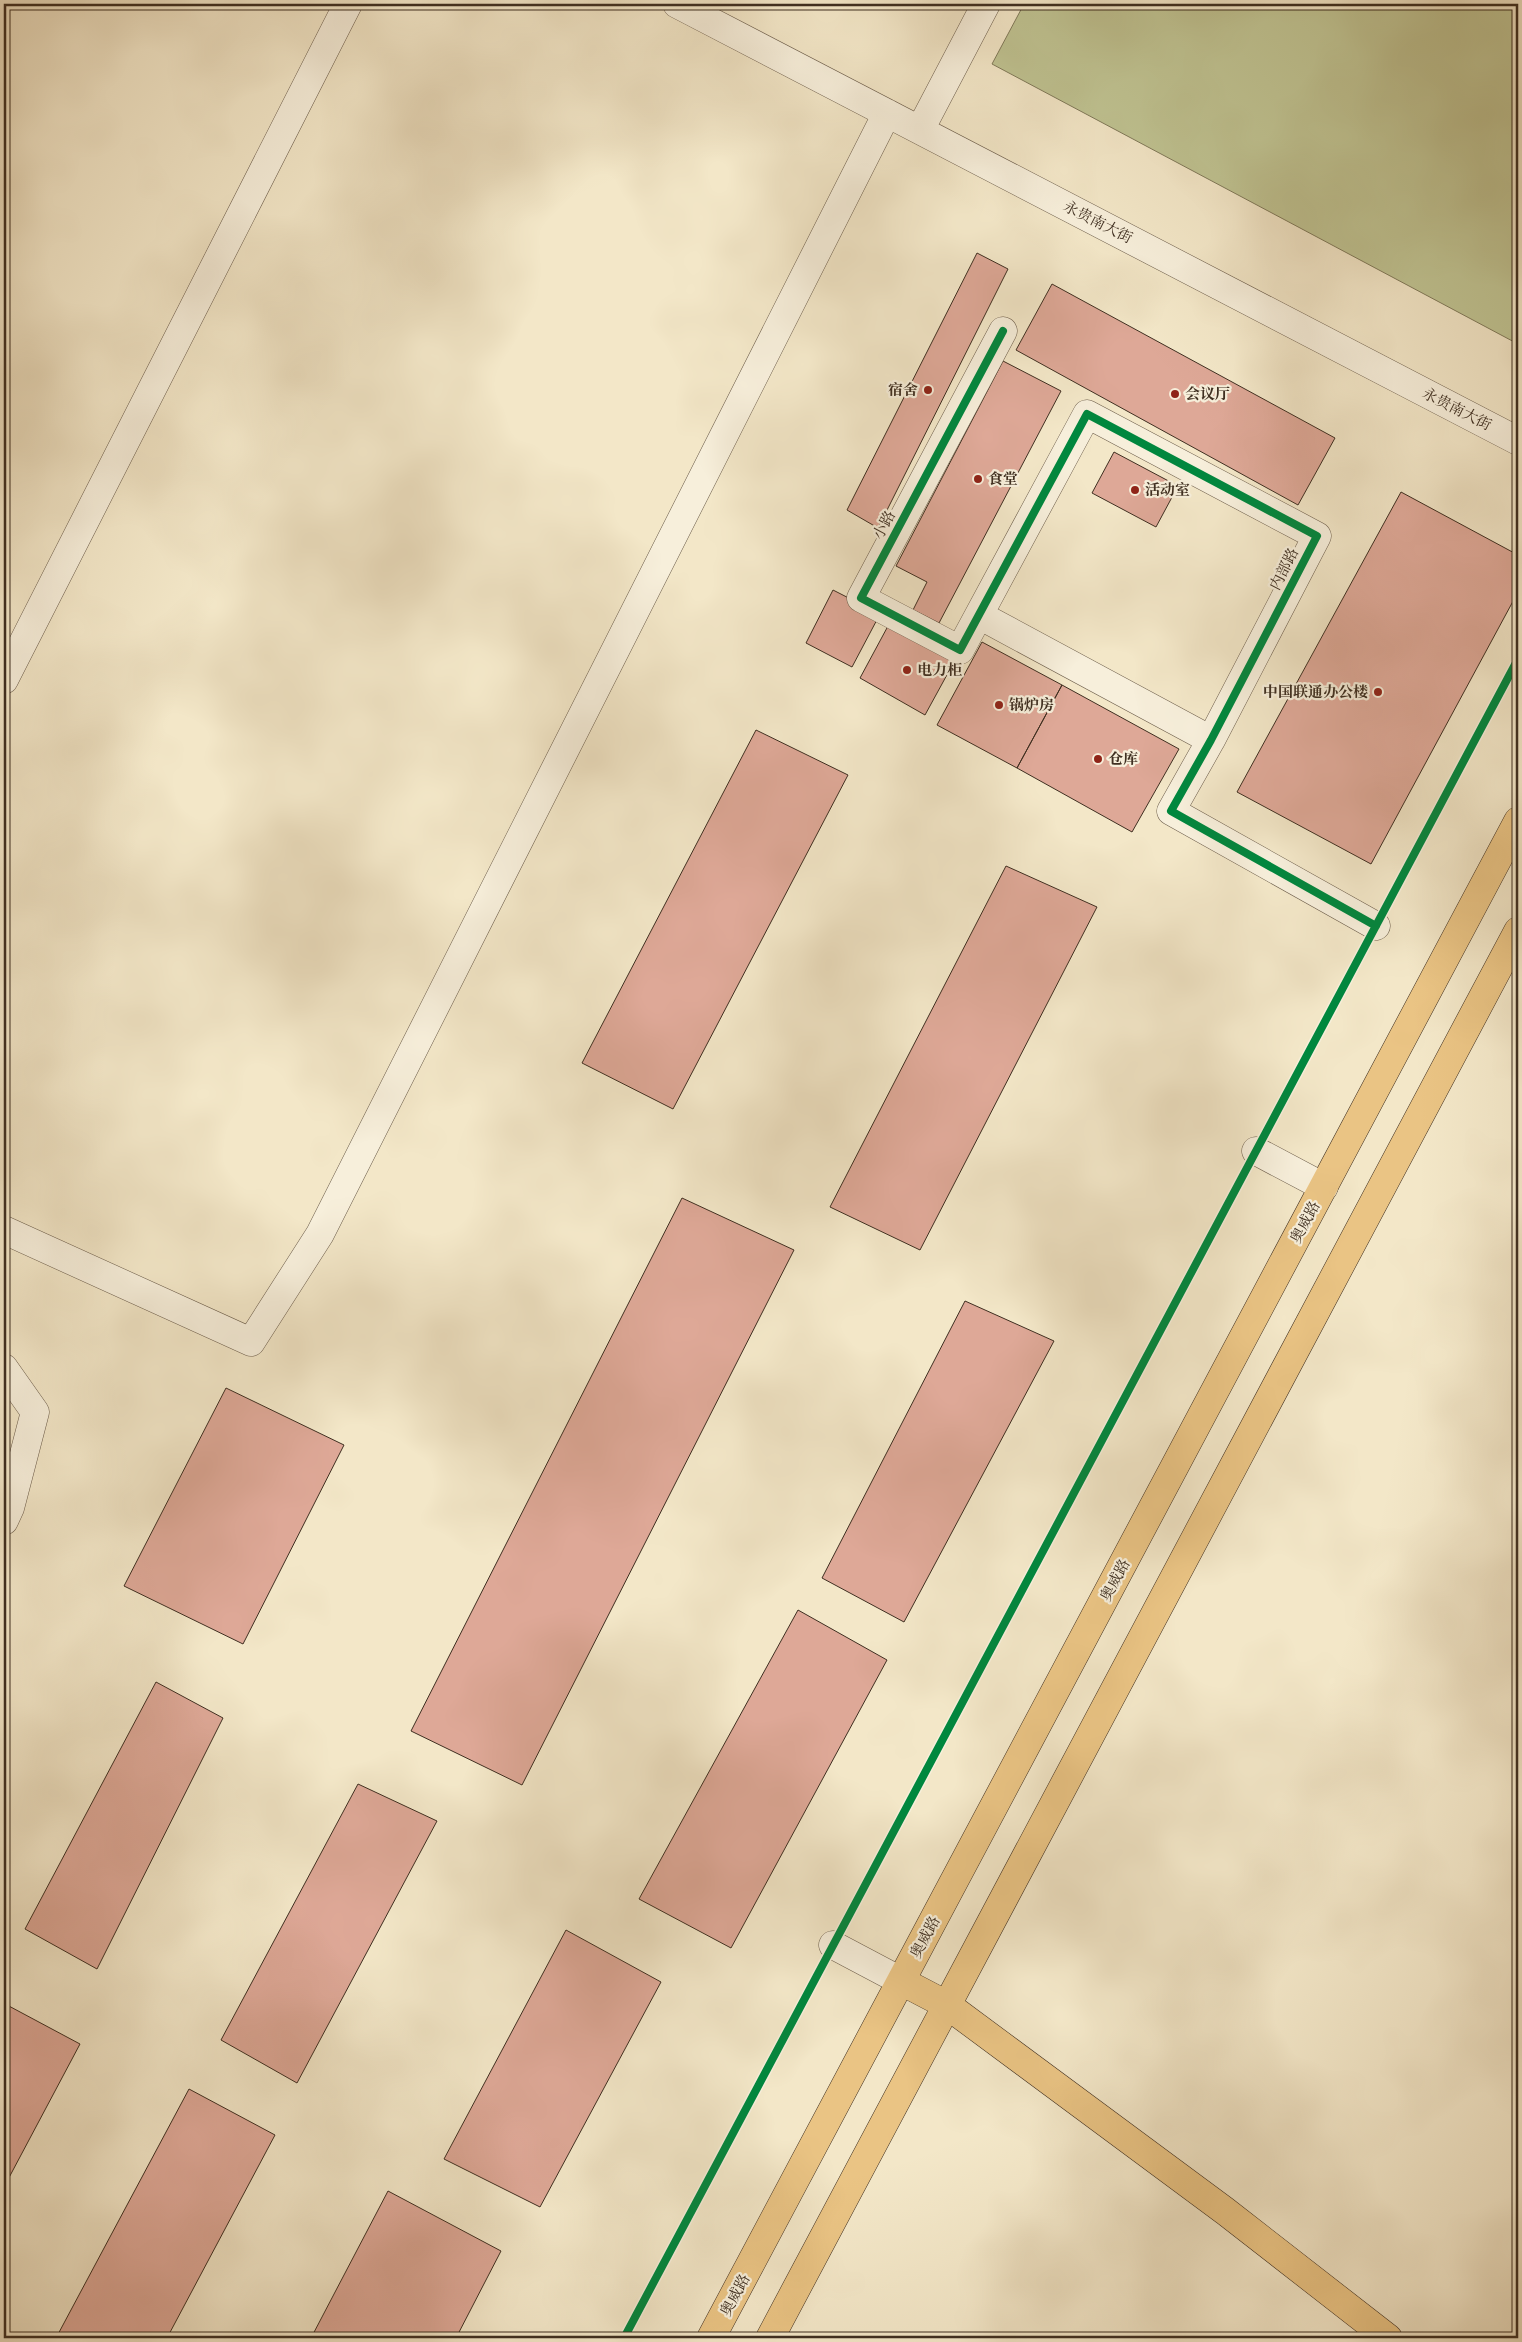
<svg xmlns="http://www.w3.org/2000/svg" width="1522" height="2342" font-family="Alegreya,'Noto Serif SC',serif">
  <rect width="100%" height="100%" fill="#f3e7c8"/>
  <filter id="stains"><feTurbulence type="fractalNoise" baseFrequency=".004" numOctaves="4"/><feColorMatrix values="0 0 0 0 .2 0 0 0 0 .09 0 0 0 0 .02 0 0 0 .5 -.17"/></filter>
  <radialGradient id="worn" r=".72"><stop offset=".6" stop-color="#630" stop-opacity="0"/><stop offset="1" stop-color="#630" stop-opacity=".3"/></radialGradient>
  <!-- green -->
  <path fill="#c0c493" stroke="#807a5a" d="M1024,4h494v340l-526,-280z"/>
  <!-- building -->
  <path fill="#dea897" stroke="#3f2f21" d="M977,253l31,16 -130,259 -31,-18z
    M1052,284l283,154 -37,67 -282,-155z
    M1003,361l58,30 -122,232 -26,-13 14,-28 -31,-16z
    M1114,452l64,34 -22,41 -64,-34z
    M1401,492l117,63v37l-147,272 -134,-72z
    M833,590l47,24 -28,53 -46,-24z
    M888,626l66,36 -29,53 -65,-37z
    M982,642l80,43 -45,83 -80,-43z
    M1062,685l117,64 -47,83 -115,-64z
    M756,730l92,45 -175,334 -91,-46z
    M1006,866l91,41 -177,343 -90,-43z
    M682,1198l112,52 -272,535 -111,-54z
    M965,1301l89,40 -150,281 -82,-44z
    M226,1388l118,57 -101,199 -119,-58z
    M798,1610l89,50 -156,288 -92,-49z
    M156,1682l67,36 -126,251 -72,-40z
    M358,1784l79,37 -140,262 -76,-43z
    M566,1930l95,52 -121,225 -96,-48z
    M7,2005l73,39 -76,143v-176z
    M189,2089l86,46 -108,203h-111z
    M388,2191l113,60 -45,87h-145z"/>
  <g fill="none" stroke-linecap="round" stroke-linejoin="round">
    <defs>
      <path id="minor" d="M677,4l841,437
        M920,130l66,-126
        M1003,331l-142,267 99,52 127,-236 230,122 -106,204 -40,71 205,115
        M979,615l232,125
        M4,680l344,-676
        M1256,1151l68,36
        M4,1230l247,112 69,-108 567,-1121
        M4,1368l31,44 -25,96 -6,13
        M833,1945l68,36"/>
      <path id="major" d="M901,1981l46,24 278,206 163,127
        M711,2338l807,-1517
        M770,2338l748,-1407"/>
    </defs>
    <!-- minor casing -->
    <use href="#minor" stroke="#6c5d4b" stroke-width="29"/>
    <!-- major casing -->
    <use href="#major" stroke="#3f2f21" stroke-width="29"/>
    <!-- minor -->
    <use href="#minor" stroke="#f7efdb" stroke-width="28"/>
    <!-- major -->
    <use href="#major" stroke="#eac484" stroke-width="28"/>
    <defs>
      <path id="cycleway" d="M1003,331l-142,267 99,52 127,-236 230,122 -106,204 -40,71 205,115
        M624,2338l894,-1679"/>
    </defs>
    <!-- cycleway casing -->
    <use href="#cycleway" stroke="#f7efdb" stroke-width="11"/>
    <!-- cycleway -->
    <use href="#cycleway" stroke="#00873e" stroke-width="8"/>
  </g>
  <!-- markers -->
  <g fill="#8f2418" stroke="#f7efdb" stroke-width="2">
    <circle cx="928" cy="390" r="5"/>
    <circle cx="1175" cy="394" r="5"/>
    <circle cx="978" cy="479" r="5"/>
    <circle cx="1135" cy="490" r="5"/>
    <circle cx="907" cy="670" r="5"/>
    <circle cx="1378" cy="692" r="5"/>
    <circle cx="999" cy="705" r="5"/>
    <circle cx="1098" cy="759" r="5"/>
  </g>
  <g text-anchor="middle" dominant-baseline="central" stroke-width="4.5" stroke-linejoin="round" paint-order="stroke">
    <!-- street labels -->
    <g font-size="15" fill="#3f2f21" stroke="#f7efdb">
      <text transform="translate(1098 222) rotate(27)">永贵南大街</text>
      <text transform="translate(1457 409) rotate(27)">永贵南大街</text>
      <text transform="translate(884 525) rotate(-62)">小路</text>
      <text transform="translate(1284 569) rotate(-63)">内部路</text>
      <text transform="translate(1305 1222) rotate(-62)">奥威路</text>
      <text transform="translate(1115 1580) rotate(-62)">奥威路</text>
      <text transform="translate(925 1937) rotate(-62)">奥威路</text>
      <text transform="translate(735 2295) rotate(-62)">奥威路</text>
    </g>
    <!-- poi labels -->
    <g font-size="15" font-weight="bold" fill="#3f2f21" stroke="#f7efdb" text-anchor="start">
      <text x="918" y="390" text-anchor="end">宿舍</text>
      <text x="1185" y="394">会议厅</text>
      <text x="988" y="479">食堂</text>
      <text x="1145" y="490">活动室</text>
      <text x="917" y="670">电力柜</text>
      <text x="1368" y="692" text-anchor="end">中国联通办公楼</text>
      <text x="1009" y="705">锅炉房</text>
      <text x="1108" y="759">仓库</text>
    </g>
  </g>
  <!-- margin -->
  <rect width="1522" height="2342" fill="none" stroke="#f3e7c8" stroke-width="20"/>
  <rect x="5" y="5" width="1512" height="2332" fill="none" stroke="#3f2f21" stroke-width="2.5"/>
  <rect x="10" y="10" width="1502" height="2322" fill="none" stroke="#3f2f21"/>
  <rect width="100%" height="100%" filter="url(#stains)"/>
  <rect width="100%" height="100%" fill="url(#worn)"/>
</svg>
